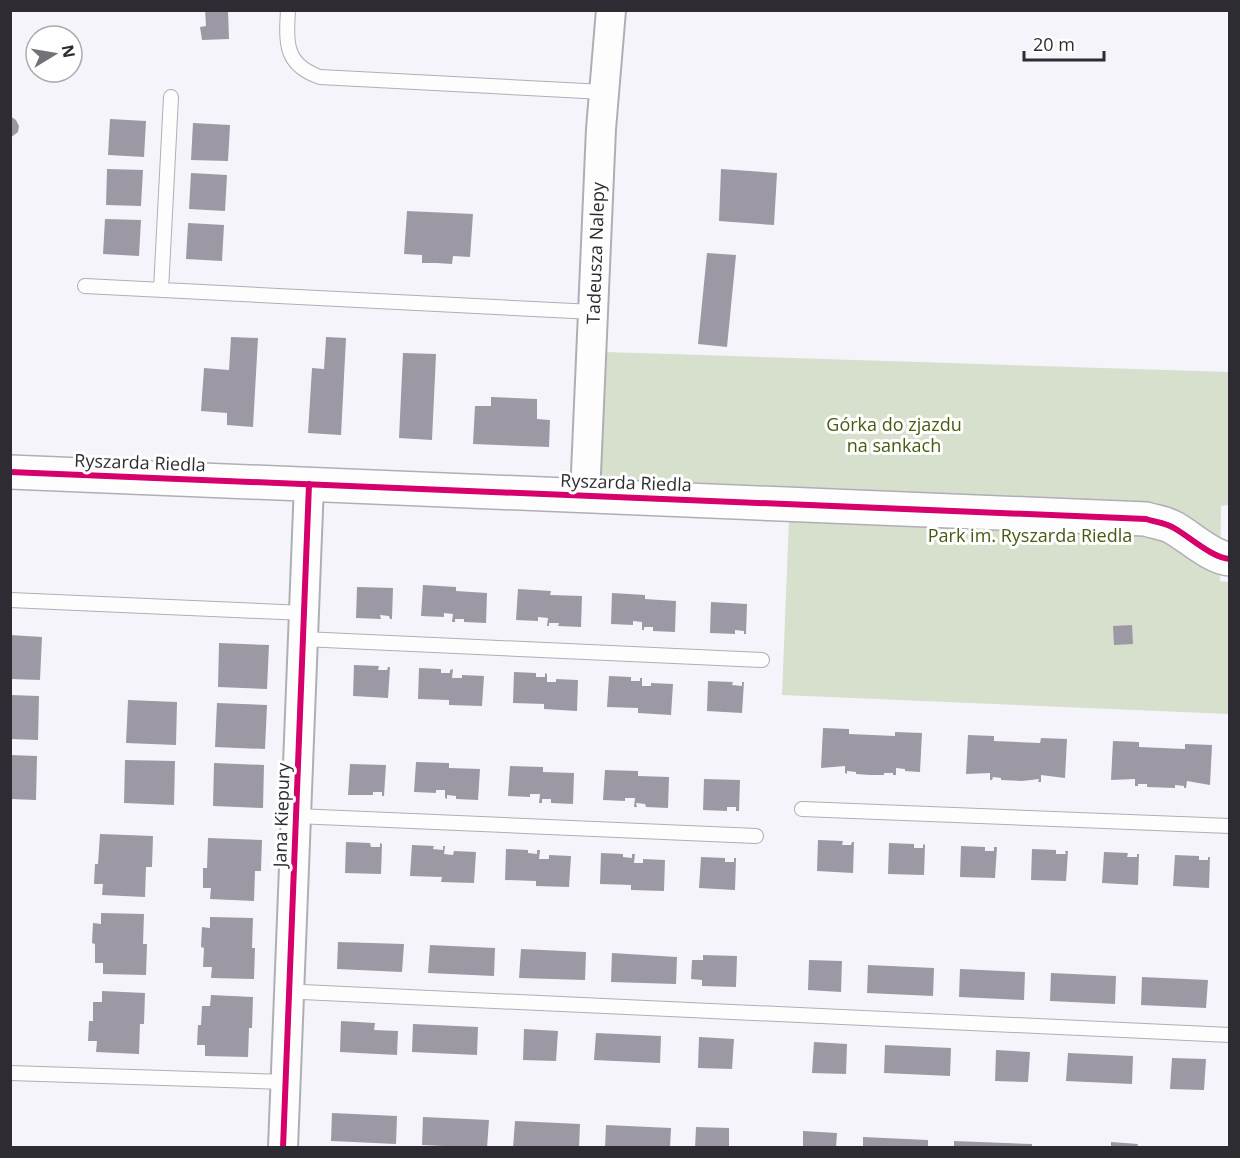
<svg xmlns="http://www.w3.org/2000/svg" width="1240" height="1158" font-family="'Open Sans',sans-serif">
  <rect width="100%" height="100%" fill="#f6f4fb"/>
  <!-- green -->
  <path fill="#d7dfcd" d="M605,352l624,20 1,133 -9,1 -1,75 9,1v132l-447,-19 8,-201 -191,-9z"/>
  <!-- building -->
  <path fill="#9d99a4" d="M205,10h23l1,29 -27,1 -2,-13 6,-1z
    M10,116l6,4 3,6 -1,6 -8,6z
    M110,119l36,2 -2,36 -36,-2z
    M193,123l37,2 -2,36 -37,-1z
    M107,169l36,1 -2,36 -35,-1z
    M721,169l56,4 -3,52 -55,-4z
    M191,173l36,2 -2,36 -36,-2z
    M407,211l66,3 -3,43 -17,-1 -1,8 -15,-1h-15v-8l-18,-1z
    M105,219l36,1 -2,36 -36,-2z
    M188,223l36,2 -2,36 -36,-2z
    M707,253l29,2 -9,92 -29,-3z
    M231,337l27,1 -5,89 -26,-2v-12l-26,-2 3,-43 25,2z
    M326,337l20,1 -5,97 -33,-2 4,-65 12,1z
    M403,353l33,1 -4,86 -33,-2z
    M491,397l46,2v20l13,1 -1,27 -76,-3 2,-38h16z
    M423,585l33,2v4l31,2 -1,30 -22,-1v-3h-9v3h-3l1,-8 -9,-1v4l-23,-1z
    M357,587l36,1 -1,31h-2l-1,-3 -9,-1 1,4 -25,-1z
    M518,589l33,2 -1,4 32,1 -1,31 -23,-1 1,-3h-10v3h-2l1,-8 -10,-1v4l-22,-1z
    M612,593l33,2v4l31,2 -1,31 -22,-1v-4h-9v3h-2v-8l-9,-1v4l-22,-1z
    M711,602l36,2 -1,30h-2v-3l-9,-1v4l-25,-1z
    M1132,625l1,19 -19,1 -1,-19z
    M10,635l32,2 -2,43 -30,-1z
    M219,643l50,2 -2,44 -49,-2z
    M354,665l25,1 -1,4h9l1,-3h2l-2,31 -35,-2z
    M419,668l22,1v4h9v-3l3,-1 -1,9h10v-3l22,1 -2,30 -33,-1v-5l-31,-1z
    M514,672l22,1v4h9v-4l2,1v8h9v-3l22,1 -1,31 -33,-2v-5l-31,-1z
    M609,676l22,1v4h9v-3h2v8h9v-3l22,1 -2,31 -33,-2v-5l-31,-1z
    M708,681l25,1 -1,3 10,1v-4h2l-2,31 -35,-2z
    M10,695l29,1 -1,44 -28,-1z
    M128,700l49,2 -1,43 -50,-2z
    M217,703l50,2 -2,44 -50,-2z
    M823,728l26,1v5l46,2v-4l27,1 -2,39 -15,-1v-2l-9,-1v7h-3v-2h-9v2h-14l-14,-1v-2l-9,-1v3l-2,-1v-7l-24,2z
    M968,735l26,1v5l46,2 1,-5 26,1 -2,39 -24,-3v7h-3l1,-3 -17,2 -21,-1v-2l-8,-1 -1,3h-2v-7l-24,1z
    M1113,741l26,1v5l46,2v-5l27,1 -2,40 -23,-4 -1,7h-2v-2l-9,-1v3l-28,-1v-3h-9v2h-3v-7l-24,1z
    M10,755l27,1 -1,44 -26,-1z
    M125,760l50,1 -1,44 -50,-2z
    M416,762l33,1v5l31,1 -2,31 -22,-1v-3l-9,-1v4l-2,-1v-8h-9v3l-22,-1z
    M214,763l50,2 -1,43 -50,-2z
    M350,764l36,1 -2,31h-2v-4h-9v3h-25z
    M510,766l33,1v5l31,1 -1,31 -22,-1v-4h-9v4h-3l1,-9h-10v3l-22,-1z
    M605,770l33,1v5l31,1 -1,31 -22,-1 -1,-3 -9,-1 1,4h-3l1,-9h-10v3l-22,-1z
    M704,779l36,1 -1,31h-3v-4h-9v4l-24,-1z
    M100,834l53,2 -1,31h-6l-1,30 -43,-2 1,-11h-9l1,-20h3z
    M208,838l54,2 -1,31h-6l-1,30 -44,-2 1,-11h-8v-20h4z
    M818,840l25,1 -1,4h9l1,-3h2l-1,31 -36,-2z
    M346,842l24,1 1,4h9v-4l2,1 -1,30 -36,-1z
    M889,843l25,1v4h9v-4l2,1 -1,30 -36,-1z
    M412,845l22,1 -1,3 10,1v-4h2l-1,8 9,1 1,-4 22,1 -2,31 -33,-1 1,-5 -32,-1z
    M961,846l24,1v4h9v-4h3l-2,31 -35,-1z
    M506,849l22,1v3l9,1v-4h3l-1,9h10v-4l22,1 -2,31 -33,-1v-5l-31,-1z
    M1032,849l24,1v4h10l-1,-3h3l-2,30 -35,-1z
    M1104,852l24,1 -1,4h10v-3h2l-1,31 -36,-2z
    M601,853l22,1v3l9,1v-4h3l-1,9h9v-4l22,1 -1,31 -33,-1v-5l-31,-1z
    M1175,855l24,1v4h9v-3h2l-1,31 -36,-2z
    M701,857l24,1v4h9v-4h2l-1,32 -36,-2z
    M101,913l43,1 -1,30h4l-1,31 -43,-1v-11h-8v-19l-3,-1 1,-20 8,1z
    M210,917l43,1 -1,30h3l-1,31 -43,-1 1,-11h-9l1,-19 -3,-1 1,-20 8,1z
    M338,942l66,2 -2,28 -65,-3z
    M430,945l65,3 -1,28 -66,-3z
    M521,949l65,3 -1,28 -66,-2z
    M612,953l65,4 -1,27 -65,-2z
    M703,955l34,1 -1,31 -34,-1v-6l-11,-1 1,-19h11z
    M809,960l33,1 -1,31 -33,-2z
    M868,965l66,3 -1,28 -66,-3z
    M960,969l65,3 -1,28 -65,-3z
    M1051,973l65,3 -1,28 -65,-3z
    M1142,977l66,3 -2,28 -65,-3z
    M102,991l43,2 -1,31h-4l-1,30 -43,-2 1,-11h-9l1,-20h4v-19h9z
    M211,995l42,2 -1,31h-3l-1,29 -43,-1v-11h-8l1,-20h3l1,-19h8z
    M341,1021l34,2 -1,7 24,1 -1,24 -57,-3z
    M413,1024l65,3 -1,28 -65,-3z
    M524,1029l34,2 -2,30 -33,-1z
    M596,1033l65,3 -1,27 -66,-3z
    M699,1037l35,2 -2,30 -34,-1z
    M814,1042l33,2 -1,30 -34,-1z
    M885,1045l66,3 -1,28 -66,-3z
    M996,1050l34,2 -2,30 -33,-1z
    M1068,1053l65,3 -1,28 -66,-3z
    M1172,1058l34,1 -2,31 -34,-1z
    M332,1113l65,3 -1,28 -65,-3z
    M423,1117l66,3 -2,28 -65,-3z
    M515,1121l65,3 -1,24h-66z
    M606,1125l65,3 -1,20h-65z
    M696,1127l33,1v20h-34z
    M803,1131l34,2 -1,15h-33z
    M863,1137l65,3v8h-65z
    M954,1141l78,3v4h-78z
    M1111,1142l27,2 -1,4h-26z"/>
  <g fill="none" stroke-linecap="round" stroke-linejoin="round">
    <defs>
      <path id="service" d="M288,10c-2,34 -3,55 32,67l284,15
        M85,286l508,26
        M161,290l10,-193
        M10,600l294,13
        M303,639l459,21
        M802,809l428,17
        M296,816l460,20
        M302,992l928,43
        M10,1073l276,9"/>
      <path id="minor" d="M585,496l16,-367 10,-119
        M283,1148l26,-664"/>
      <path id="tertiary" d="M10,472l1136,47c9,3 20,4 28,9 16,9 38,30 56,31"/>
    </defs>
    <!-- service casing -->
    <use href="#service" stroke="#b0aeb5" stroke-width="16"/>
    <!-- minor casing -->
    <use href="#minor" stroke="#b0aeb5" stroke-width="32"/>
    <!-- tertiary casing -->
    <use href="#tertiary" stroke="#b0aeb5" stroke-width="36"/>
    <!-- service -->
    <use href="#service" stroke="#fefdfe" stroke-width="14"/>
    <!-- minor -->
    <use href="#minor" stroke="#fefdfe" stroke-width="28"/>
    <!-- tertiary -->
    <use href="#tertiary" stroke="#fefdfe" stroke-width="33"/>
    <defs>
      <path id="cycleway" d="M10,472l1136,47c9,3 20,4 28,9 16,9 38,30 56,31
        M283,1148l26,-664"/>
    </defs>
    <!-- cycleway casing -->
    <use href="#cycleway" stroke="#fff" stroke-width="10"/>
    <!-- cycleway -->
    <use href="#cycleway" stroke="#d6006c" stroke-width="6"/>
  </g>
  <g text-anchor="middle" dominant-baseline="central" stroke-width="6" stroke-linejoin="round" paint-order="stroke">
    <!-- street labels -->
    <g font-size="18" fill="#2e2b33" stroke="#fff">
      <text transform="translate(595 253) rotate(-88)">Tadeusza Nalepy</text>
      <text transform="translate(140 462) rotate(2)">Ryszarda Riedla</text>
      <text transform="translate(626 482) rotate(2)">Ryszarda Riedla</text>
      <text transform="translate(281 815) rotate(-88)">Jana Kiepury</text>
    </g>
    <!-- park labels -->
    <g font-size="18" fill="#435b12" stroke="#fff">
      <text x="894" y="424">Górka do zjazdu<tspan x="894" dy="21">na sankach</tspan></text>
      <text x="1030" y="535">Park im. Ryszarda Riedla</text>
    </g>
  </g>
  <!-- border -->
  <rect width="1240" height="1158" fill="none" stroke="#2e2b33" stroke-width="24"/>
  <!-- north arrow -->
  <g transform="translate(54 54) rotate(79)"><circle r="28" fill="#ffffff" stroke="#abaaad" stroke-width="1.5"/>
  <path d="M0-4.5L10 22L0 15L-10 22Z" fill="#747179"/>
  <text y="-9" font-size="16" font-weight="bold" text-anchor="middle" fill="#2e2b33">N</text>
  </g>
  <!-- scale -->
  <path d="M1024 51v9h80v-9" fill="none" stroke="#2e2b33" stroke-width="3"/>
  <text x="1033" y="51" font-size="18" fill="#2e2b33" stroke="#ffffff" stroke-width="4.5" paint-order="stroke">20 m</text>
</svg>
